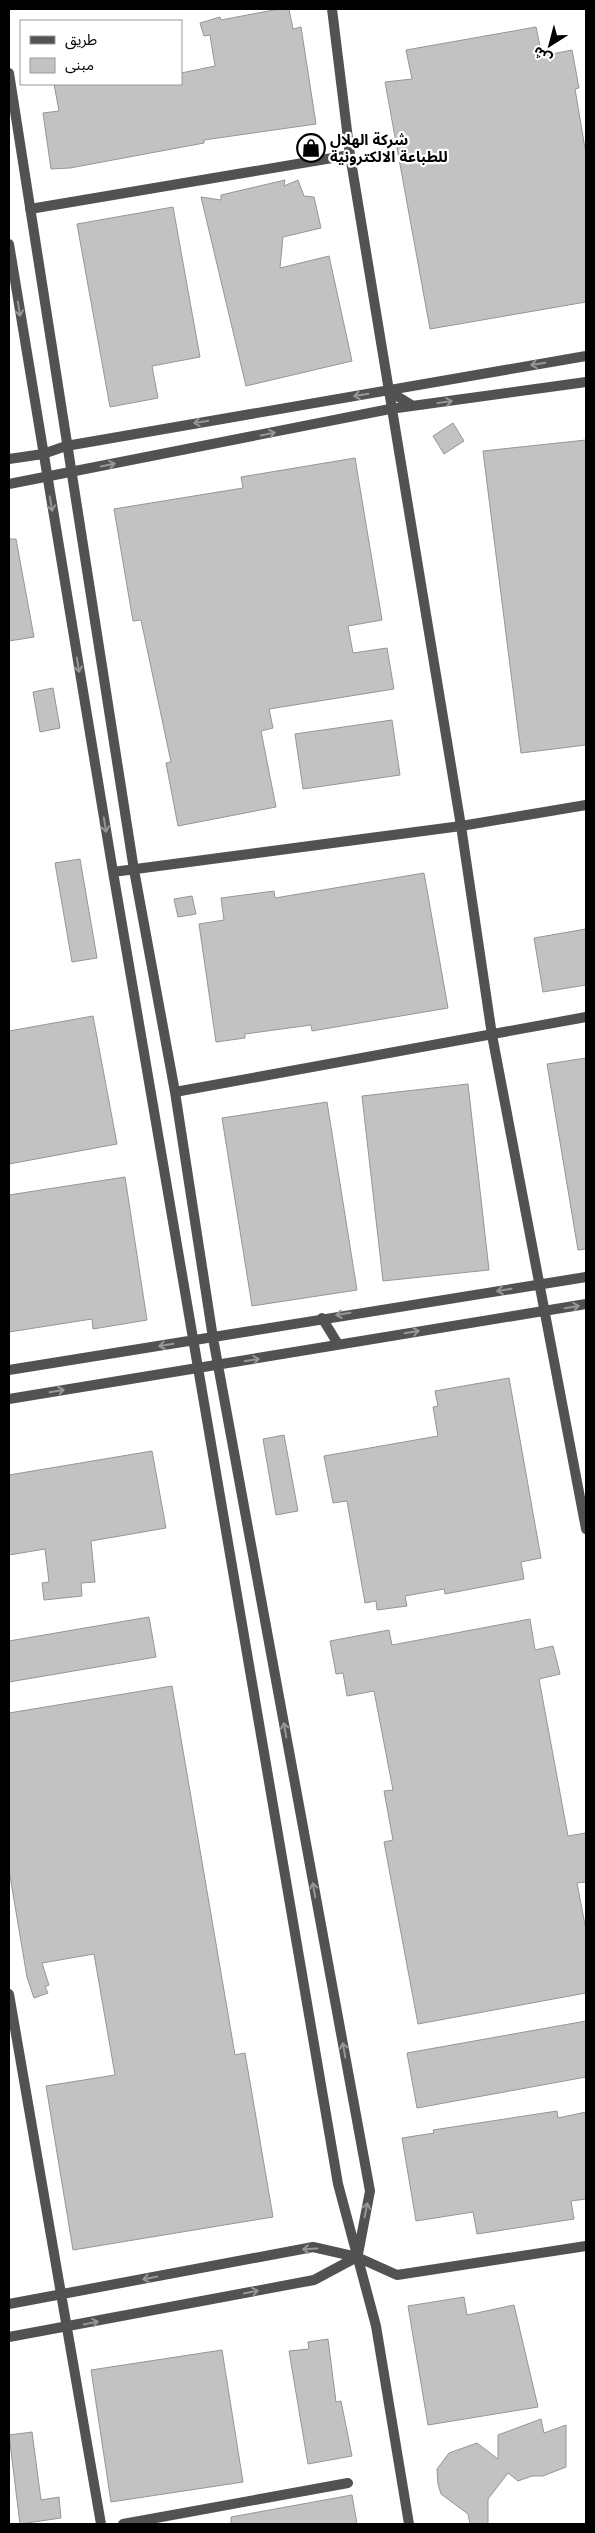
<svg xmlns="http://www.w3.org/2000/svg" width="595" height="2533" font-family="Helvetica,'Noto Sans Arabic',sans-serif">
  <rect width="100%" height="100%" fill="#fff"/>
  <!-- building -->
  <path fill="#c2c2c2" stroke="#969696" d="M279,9h10l4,20 8,-2 15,97 -112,16v3l-134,25 -19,1 -8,-56 16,-2 -5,-27h127v-11l34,-7 -5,-31 -6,1 -4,-13 20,-6 1,3z
    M536,27l6,29 30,-6 7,38 -4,1 11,65v148l-156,27 -45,-247 27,-3 -6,-29z
    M285,180l-1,6 14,-6 6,16 10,1 7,31 -38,9 -3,31 49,-12 23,105 -106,25 -45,-189 20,3v-5z
    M173,207l27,150 -48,9 6,32 -48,9 -33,-183z
    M453,423l11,18 -20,13 -11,-18z
    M586,440v305l-65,8 -38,-302z
    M355,458l27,162 -34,6 5,27 34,-5 7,41 -125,20 4,19 -12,3 15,76 -98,19 -12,-63 5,-1 -30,-142 -8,1 -19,-112 129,-21 -2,-11z
    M9,539h7l18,98 -25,4z
    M53,688l7,40 -20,4 -7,-40z
    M392,720l8,55 -97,14 -8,-55z
    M80,859l17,99 -25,4 -17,-99z
    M424,873l24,135 -136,23 -1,-6 -66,9v4l-29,4 -17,-118 25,-4 -3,-22 53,-7 1,7z
    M192,896l4,18 -18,3 -4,-18z
    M586,929v56l-43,7 -9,-54z
    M93,1016l24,128 -108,20v-133z
    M586,1058v191l-8,1 -31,-186z
    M468,1084l21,186 -106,11 -21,-185z
    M327,1102l30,188 -105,16 -30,-188z
    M125,1177l22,143 -54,9 -1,-10 -83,13v-137z
    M509,1378l32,180 -20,4 3,17 -79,15 -1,-5 -39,7 2,10 -30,4 -1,-9 -11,2 -18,-102 -14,2 -9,-47 114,-20 -5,-29 5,-1 -3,-15z
    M284,1435l14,76 -22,4 -13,-76z
    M152,1451l14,77 -75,13 4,41 -14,1 1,13 -38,4 -2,-17 7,-1 -4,-33 -36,6v-80z
    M149,1617l7,40 -147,25v-41z
    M530,1619l5,31 18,-4 7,28 -21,5 29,157 18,-3v49l-9,1 9,47v63l-168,31 -34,-182 9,-2 -9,-49 9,-1 -19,-99 -27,5 -4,-23 -7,1 -6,-33 59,-11 3,15z
    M172,1686l63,369 10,-2 28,164 -200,33 -27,-164 69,-11 -21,-121 -52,9 7,22 -4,2 3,6 -14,5 -7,-21 -18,-107v-157z
    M586,2021v56l-169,31 -10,-55z
    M557,2111l1,7 28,-6v87l-15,2 3,18 -97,15 -4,-22 -57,9 -14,-83 32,-5 -1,-3z
    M464,2297l3,18 47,-10 24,102 -110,18 -20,-119z
    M328,2339l8,63 5,-1 11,55 -44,8 -19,-113 20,-2 -1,-7z
    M222,2350l21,132 -132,20 -20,-132z
    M541,2419l3,14 22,-8v42l-23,9h-11l-14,5 -10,-8 -20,26v25h-18l-2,-10 -27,-20 -3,-10 -1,-15 12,-16 28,-10 21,16v-24z
    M32,2432l9,68 18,-3 2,21 -41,6 -11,-89z
    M352,2495l5,29h-126v-7z"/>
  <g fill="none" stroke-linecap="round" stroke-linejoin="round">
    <!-- minor -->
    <path stroke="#525252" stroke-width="10" d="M332,9l18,146 111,671 31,209 94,494
      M9,73l125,797 41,222 38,246 157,853 -12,63
      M30,209l320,-54
      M9,244l104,628 225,1312 38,142 33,198
      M387,390l26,16
      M9,459l34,-5 23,-8 520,-90
      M9,484l381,-75 196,-27
      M113,872l348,-46 125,-21
      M175,1092l411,-75
      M322,1318l16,26
      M9,1370l577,-93
      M9,1399l577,-95
      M9,1994l92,530
      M9,2304l304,-57 44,10 40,18 189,-29
      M9,2337l305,-57 43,-23
      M123,2524l225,-41"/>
  </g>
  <!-- one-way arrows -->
  <defs><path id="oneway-shaft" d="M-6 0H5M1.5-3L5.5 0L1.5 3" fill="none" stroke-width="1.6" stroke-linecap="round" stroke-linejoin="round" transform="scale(1.25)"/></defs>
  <g stroke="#979797">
    <use href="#oneway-shaft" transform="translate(19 309) rotate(81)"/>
    <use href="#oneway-shaft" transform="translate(538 364) rotate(170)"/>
    <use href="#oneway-shaft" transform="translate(361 395) rotate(170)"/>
    <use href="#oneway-shaft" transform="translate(445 402) rotate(-8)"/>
    <use href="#oneway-shaft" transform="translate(201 422) rotate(170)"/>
    <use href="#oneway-shaft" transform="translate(268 434) rotate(-11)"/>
    <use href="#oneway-shaft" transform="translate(108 465) rotate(-11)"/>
    <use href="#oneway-shaft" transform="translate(51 504) rotate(81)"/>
    <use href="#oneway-shaft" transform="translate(78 665) rotate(81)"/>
    <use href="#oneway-shaft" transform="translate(105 825) rotate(81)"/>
    <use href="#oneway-shaft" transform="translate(504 1290) rotate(171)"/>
    <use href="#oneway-shaft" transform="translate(572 1307) rotate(-10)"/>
    <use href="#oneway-shaft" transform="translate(343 1314) rotate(171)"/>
    <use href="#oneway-shaft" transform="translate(412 1332) rotate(-9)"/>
    <use href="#oneway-shaft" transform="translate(166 1345) rotate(171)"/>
    <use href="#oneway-shaft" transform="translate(252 1360) rotate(-10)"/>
    <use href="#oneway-shaft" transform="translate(57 1391) rotate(-9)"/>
    <use href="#oneway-shaft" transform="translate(285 1730) rotate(-100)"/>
    <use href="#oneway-shaft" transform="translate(314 1890) rotate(-100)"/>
    <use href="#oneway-shaft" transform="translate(344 2050) rotate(-100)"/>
    <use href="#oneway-shaft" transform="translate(366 2210) rotate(-79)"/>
    <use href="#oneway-shaft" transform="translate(310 2249) rotate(177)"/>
    <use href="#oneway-shaft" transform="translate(150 2278) rotate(169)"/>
    <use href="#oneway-shaft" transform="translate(251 2292) rotate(-11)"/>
    <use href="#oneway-shaft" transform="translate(91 2323) rotate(-11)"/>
  </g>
  <!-- icons -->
  <defs>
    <symbol id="shop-ring" viewBox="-11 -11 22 22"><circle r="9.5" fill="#fff" stroke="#000" stroke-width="1.5"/><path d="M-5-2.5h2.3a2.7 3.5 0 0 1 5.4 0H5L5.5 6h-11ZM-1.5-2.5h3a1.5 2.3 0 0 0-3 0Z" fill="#000"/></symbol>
  </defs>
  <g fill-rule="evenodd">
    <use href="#shop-ring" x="295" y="132" width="32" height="32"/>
  </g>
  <g text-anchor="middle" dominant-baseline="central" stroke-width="4.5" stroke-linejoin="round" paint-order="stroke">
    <!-- poi labels -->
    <g font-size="15" font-weight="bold" fill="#000" stroke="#fff" text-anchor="start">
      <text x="330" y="139">شركة الهلال<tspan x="330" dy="17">للطباعة الالكترونية</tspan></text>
    </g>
  </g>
  <!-- border -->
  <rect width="595" height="2533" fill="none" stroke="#000000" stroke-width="20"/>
  <!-- legend -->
  <rect x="20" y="20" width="162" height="65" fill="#ffffff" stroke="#999999"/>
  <rect x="30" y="36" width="25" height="8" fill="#525252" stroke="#999999"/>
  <text x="65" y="45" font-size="15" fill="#000000">طريق</text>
  <rect x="30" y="58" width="25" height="15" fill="#c2c2c2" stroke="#999999"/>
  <text x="65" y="70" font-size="15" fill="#000000">مبنى</text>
  <!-- north arrow -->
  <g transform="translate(550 45) rotate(216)" stroke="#ffffff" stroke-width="4" paint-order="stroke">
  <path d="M0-4L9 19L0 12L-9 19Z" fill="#000000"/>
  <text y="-8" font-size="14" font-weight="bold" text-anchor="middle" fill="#000000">ش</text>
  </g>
</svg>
